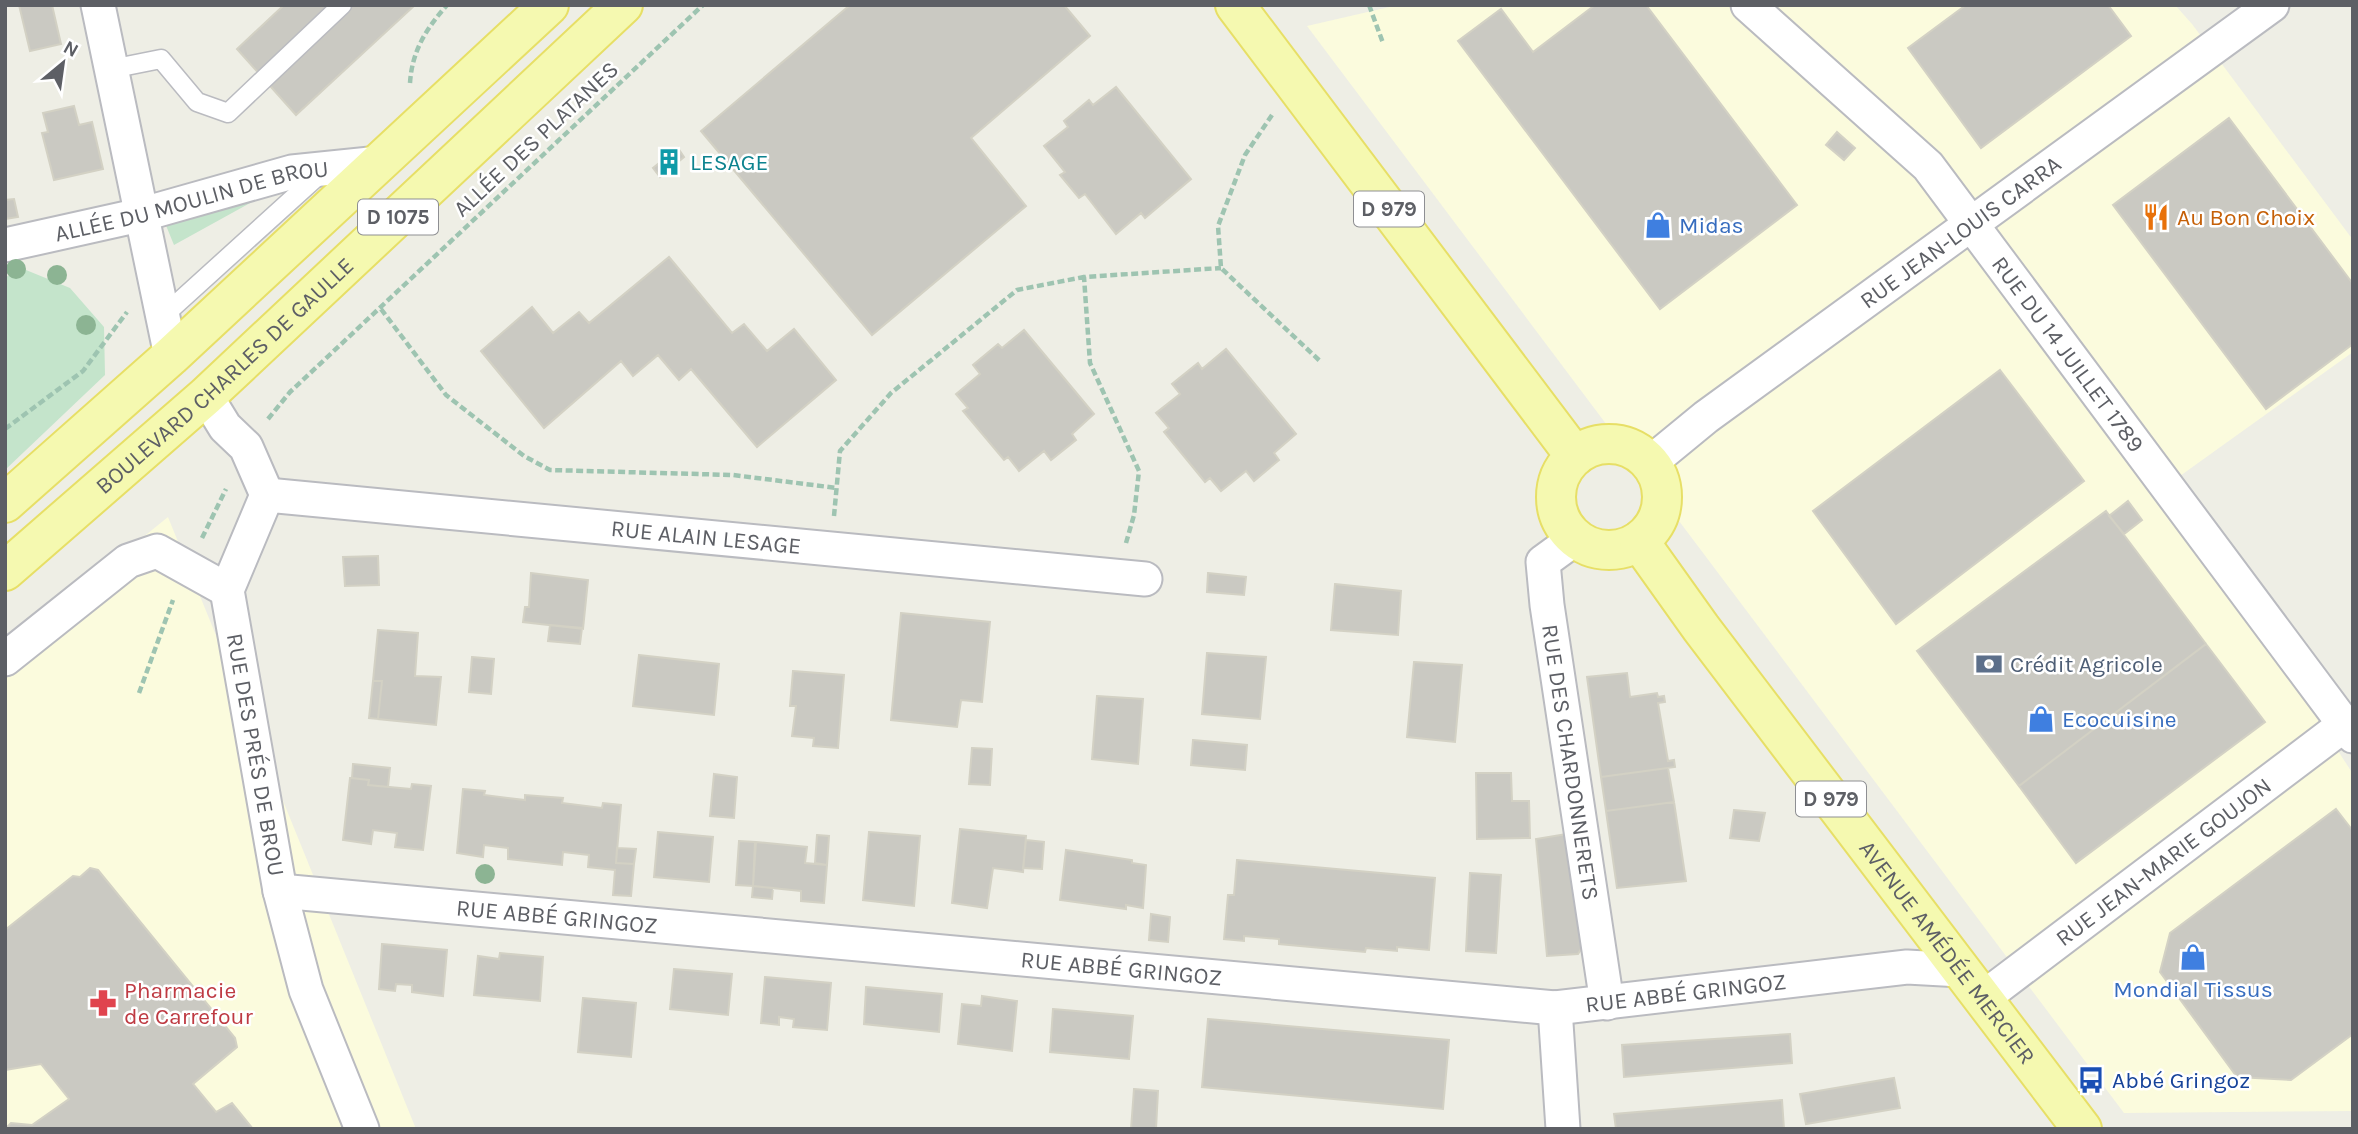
<svg xmlns="http://www.w3.org/2000/svg" width="2358" height="1134" font-family="Karla,sans-serif">
  <rect width="100%" height="100%" fill="#eeeee5"/>
  <!-- commercial -->
  <path fill="#fbfbdd" d="M1398,5h777l17,19 161,216v112l-187,134 187,288v337l-229,2 -817,-1087z
    M168,517l248,612h-411v-480z"/>
  <!-- green -->
  <path fill="#c4e4cb" d="M268,193l-94,52 -9,-22z
    M26,270l44,18 34,39 1,48 -100,95v-193z"/>
  <!-- building -->
  <path fill="#cac9c2" stroke="#d3d1c4" stroke-width="2" d="M19,5h33l9,39 -31,7z
    M284,5h131l-119,110 -59,-66z
    M850,5h214l26,31 -119,102 55,68 -154,129 -171,-204z
    M1595,5h51l151,200 -137,104 -202,-268 43,-32 32,43z
    M1966,5h142l23,31 -150,112 -73,-100z
    M1116,87l75,92 -46,39 -4,-5 -25,21 -31,-40 -6,4 -19,-23 5,-3 -21,-26 24,-19 -4,-6 25,-21 4,5z
    M74,106l5,19 13,-3 11,47 -49,11 -12,-47 6,-1 -5,-19z
    M2229,118l124,166v60l-87,65 -153,-204z
    M1837,132l18,16 -11,12 -18,-15z
    M678,148l6,9 -24,20 -7,-9z
    M14,199l4,18 -13,2v-19z
    M669,257l63,76 12,-9 23,27 27,-22 42,51 -79,67 -66,-78 -12,11 -21,-25 -25,21 -12,-15 -77,67 -63,-77 51,-44 21,26 26,-21 10,11z
    M1024,330l70,84 -22,20 4,6 -25,20 -7,-9 -25,20 -11,-14 -4,3 -41,-49 5,-3 -12,-14 24,-20 -7,-9 25,-21 4,4z
    M1226,349l70,85 -22,19 5,7 -25,21 -8,-10 -25,20 -11,-13 -5,4 -41,-50 5,-4 -13,-15 24,-19 -8,-10 26,-21 4,6z
    M2000,370l84,111 -188,143 -83,-113z
    M2128,501l14,19 -18,14 -15,-18z
    M2106,511l100,133 -187,142 -102,-135z
    M378,556l1,29 -34,1 -2,-29z
    M531,573l57,7 -5,49 -60,-7 2,-15h4z
    M1208,573l38,4 -2,18 -37,-3z
    M1335,584l66,7 -3,44 -67,-5z
    M901,613l89,9 -8,80 -21,-2 -4,27 -66,-7z
    M550,625l32,3 -2,16 -32,-3z
    M378,630l40,3 -3,43 26,1 -5,48 -58,-6 4,-38h-9z
    M2206,644l59,78 -189,141 -57,-77z
    M1207,653l59,4 -6,62 -58,-5z
    M639,655l80,9 -5,51 -81,-9z
    M472,657l22,2 -3,35 -22,-2z
    M1414,662l48,3 -7,77 -48,-5z
    M793,671l51,4 -6,73 -25,-2 1,-8 -22,-2 4,-30h-6z
    M1627,673l3,24 27,-4 1,4 6,-1 1,6 -7,1 10,58 6,-1 1,7 -74,10 -14,-100z
    M373,681h9l-4,38 -9,-1z
    M1097,696l46,3 -5,65 -46,-5z
    M1193,740l54,5 -2,25 -54,-5z
    M972,748l20,1 -2,36 -21,-1z
    M353,764l37,4 -2,19 -20,-2 1,-5 -17,-2z
    M1668,768l6,34 -68,9 -5,-34z
    M1476,773h35l1,28h17l1,37 -53,1z
    M714,774l23,3 -3,41 -24,-2z
    M350,778l19,2 -1,5 43,4 1,-5 19,2 -8,64 -28,-3 2,-14 -24,-3 -2,14 -28,-4z
    M463,789l22,2 -1,4 41,5v-5l38,3 -1,5 40,5 1,-5 18,2 -5,58 18,1 -3,32 -18,-1 2,-25 -27,-3 1,-12 -26,-3 -1,13 -54,-6v-11l-24,-3 -1,12 -26,-4z
    M1674,802l12,79 -69,7 -11,-77z
    M2336,809l17,22v203l-62,46 -54,-3 -77,-105 10,-39z
    M1734,810l31,3 -6,28 -29,-3z
    M960,829l66,7 -3,36 -30,-4 -6,40 -35,-5z
    M658,832l55,5 -4,45 -55,-5z
    M869,832l51,4 -6,70 -51,-6z
    M1567,834l16,112 -5,8 -31,2 -11,-117z
    M817,835l12,1 -2,29 -12,-2z
    M1026,840l18,2 -2,27 -19,-1z
    M739,841l16,1 -2,44 -17,-1z
    M756,842l51,5 -2,16 22,2 -3,38 -23,-2v-10l-48,-5z
    M617,848l19,1 -2,15 -18,-1z
    M1066,850l66,10v3l14,2 -3,43 -17,-3v4l-66,-9z
    M1237,860l198,18 -6,72 -32,-3v4l-31,-3 -1,4 -86,-8v-5l-35,-3v5l-20,-2 4,-44h6z
    M90,868l8,2 137,168 2,9 -44,37 23,28 16,-9 21,26h-248l6,-6 21,2 37,-26 -28,-35 -36,6v-140l68,-54 7,1z
    M1470,873l31,2 -5,78 -30,-2z
    M753,886l20,2 -1,11 -20,-2z
    M1151,914l19,3 -2,25 -19,-2z
    M382,944l65,6 -4,46 -31,-4v-7l-16,-1 -1,7 -16,-2z
    M500,953l43,4 -3,44 -66,-6 4,-39 21,3z
    M674,969l58,5 -4,41 -58,-6z
    M765,977l66,6 -4,47 -34,-3 1,-8 -15,-2v8l-18,-2z
    M866,987l76,7 -3,38 -75,-8z
    M982,996l35,5 -5,50 -54,-7 4,-40 19,2z
    M583,998l53,5 -5,54 -53,-5z
    M1053,1009l80,7 -4,43 -79,-7z
    M1208,1019l241,21 -6,69 -241,-22z
    M1790,1034l2,29 -168,14 -2,-32z
    M1894,1078l6,30 -94,16 -6,-30z
    M1134,1089l24,2 -2,38h-25z
    M1782,1100l2,29h-168l-2,-15z"/>
  <g fill="none" stroke-linecap="round" stroke-linejoin="round">
    <defs>
      <path id="service" d="M111,69l50,-10 36,43 31,11 114,-108
        M161,318l160,-145"/>
      <g id="minor">
        <path d="M98,5l73,351"/>
        <path id="s1" d="M1748,5l180,161 425,570"/>
        <path id="s2" d="M5,245l135,-30 152,-43 88,-9"/>
        <path id="s3" d="M206,396l19,31 21,20 21,48 -40,95 53,301 26,99 56,139"/>
        <path id="s4" d="M1650,463l56,-46 566,-412"/>
        <path id="s5" d="M267,495l878,84"/>
        <path id="s6" d="M1576,538l-33,24 4,43 60,398"/>
        <path d="M5,659l123,-98 29,-10 70,39"/>
        <path id="s7" d="M280,891l1275,117 352,-41 54,3"/>
        <path id="s8" d="M1983,998l361,-273"/>
        <path d="M1555,1008l8,121"/>
      </g>
      <g id="primary">
        <path d="M1235,5l340,451"/>
        <circle cx="1609" cy="497" r="53"/>
        <path d="M5,503l166,-147 378,-351"/>
        <path id="s9" d="M1639,541l62,87 381,501"/>
        <path id="s10" d="M5,571l201,-175 417,-391"/>
      </g>
    </defs>
    <!-- service casing -->
    <use href="#service" stroke="#babbc0" stroke-width="21"/>
    <!-- minor casing -->
    <use href="#minor" stroke="#babbc0" stroke-width="37"/>
    <!-- primary casing -->
    <use href="#primary" stroke="#e7df66" stroke-width="42"/>
    <!-- path -->
    <path stroke="#9ec4b1" stroke-width="4.5" stroke-dasharray="7 3.5" stroke-linecap="butt" d="M1369,5l14,38
      M410,83c2,-32 16,-54 37,-78
      M1272,115l-27,40 -27,71 3,42 100,94
      M381,309l65,86 78,61 26,14 183,5 104,13
      M268,419l22,-27 413,-387
      M5,429l78,-58 44,-59
      M834,516l6,-65 51,-58 126,-103 67,-13
      M202,538l24,-49
      M1126,543l8,-28 5,-44 -49,-108 -6,-86 137,-9
      M139,693l34,-93"/>
    <!-- service -->
    <use href="#service" stroke="#fff" stroke-width="18"/>
    <!-- minor -->
    <use href="#minor" stroke="#fff" stroke-width="33"/>
    <!-- primary -->
    <use href="#primary" stroke="#f5f9b0" stroke-width="38"/>
  </g>
  <!-- trees -->
  <g fill="#8cb493">
    <circle cx="16" cy="269" r="10"/>
    <circle cx="57" cy="275" r="10"/>
    <circle cx="86" cy="325" r="10"/>
    <circle cx="485" cy="874" r="10"/>
  </g>
  <!-- icons -->
  <defs>
    <symbol id="building-bare" viewBox="-9 -9 18 18"><path d="M-4-6H4V6H1V3H-1V6H-4ZM-2.5-4.3h1.7v1.8h-1.7ZM.8-4.3h1.7v1.8H.8ZM-2.5-1h1.7V.8h-1.7ZM.8-1h1.7V.8H.8Z" fill="#0f9aa8" stroke="#fff" stroke-width="2.5" paint-order="stroke"/></symbol>
    <symbol id="restaurant-bare" viewBox="-9 -9 18 18"><path d="M-5-6h1v4h1v-4h1v4h1v-4h1v5L-1.5 .5V6h-2V.5L-5-1ZM5-6V6H3V1.5H1.5Q1.5-4 5-6Z" fill="#e8710a" stroke="#fff" stroke-width="2.5" paint-order="stroke"/></symbol>
    <symbol id="shop-bare" viewBox="-9 -9 18 18"><path d="M-5-2.5h2.3a2.7 3.5 0 0 1 5.4 0H5L5.5 6h-11ZM-1.5-2.5h3a1.5 2.3 0 0 0-3 0Z" fill="#3f7fe0" stroke="#fff" stroke-width="2.5" paint-order="stroke"/></symbol>
    <symbol id="bank-bare" viewBox="-9 -9 18 18"><path d="M-6-4H6V4H-6ZM0-2.3a2.3 2.3 0 1 0 0 4.6a2.3 2.3 0 1 0 0-4.6Z" fill="#5c6f8a" stroke="#fff" stroke-width="2.5" paint-order="stroke"/></symbol>
    <symbol id="pharmacy-bare" viewBox="-9 -9 18 18"><path d="M-2-6h4v4h4v4h-4v4h-4v-4h-4v-4h4Z" fill="#e0444e" stroke="#fff" stroke-width="2.5" paint-order="stroke"/></symbol>
    <symbol id="bus-bare" viewBox="-9 -9 18 18"><path d="M-5-6H5V4H4V6H2V4H-2V6H-4V4H-5ZM-3.5-4V0h7V-4ZM-3.5 1.2v1.5H-2V1.2ZM2 1.2v1.5H3.5V1.2Z" fill="#1a4fb4" stroke="#fff" stroke-width="2.5" paint-order="stroke"/></symbol>
  </defs>
  <g fill-rule="evenodd">
    <use href="#building-bare" x="650" y="143" width="38" height="38"/>
    <use href="#restaurant-bare" x="2137" y="198" width="38" height="38"/>
    <use href="#shop-bare" x="1639" y="206" width="38" height="38"/>
    <use href="#bank-bare" x="1970" y="645" width="38" height="38"/>
    <use href="#shop-bare" x="2022" y="700" width="38" height="38"/>
    <use href="#shop-bare" x="2174" y="938" width="38" height="38"/>
    <use href="#pharmacy-bare" x="84" y="984" width="38" height="38"/>
    <use href="#bus-bare" x="2072" y="1061" width="38" height="38"/>
  </g>
  <g text-anchor="middle" dominant-baseline="central" stroke-width="5" stroke-linejoin="round" paint-order="stroke">
    <!-- shield labels -->
    <g fill="#fff" stroke="#8e8f93" stroke-width="2">
      <rect x="1354" y="191.5" width="70" height="35" rx="5"/>
      <rect x="358" y="199.5" width="80" height="35" rx="5"/>
      <rect x="1796" y="781.5" width="70" height="35" rx="5"/>
    </g>
    <g font-size="21" font-weight="bold" fill="#5d5f65">
      <text x="1389" y="209">D 979</text>
      <text x="398" y="217">D 1075</text>
      <text x="1831" y="799">D 979</text>
    </g>
    <!-- street labels -->
    <g font-size="23" fill="#5d5f65" stroke="#fff">
      <text transform="translate(536 139) rotate(-43)">ALLÉE DES PLATANES</text>
      <text stroke="none"><textPath href="#s2" startOffset="192">ALLÉE DU MOULIN DE BROU</textPath></text>
      <text stroke="none"><textPath href="#s4" startOffset="387">RUE JEAN-LOUIS CARRA</textPath></text>
      <text stroke="none"><textPath href="#s1" startOffset="476">RUE DU 14 JUILLET 1789</textPath></text>
      <text stroke="none"><textPath href="#s10" startOffset="294">BOULEVARD CHARLES DE GAULLE</textPath></text>
      <text stroke="none"><textPath href="#s5" startOffset="441">RUE ALAIN LESAGE</textPath></text>
      <text stroke="none"><textPath href="#s3" startOffset="388">RUE DES PRÉS DE BROU</textPath></text>
      <text stroke="none"><textPath href="#s6" startOffset="243">RUE DES CHARDONNERETS</textPath></text>
      <text stroke="none"><textPath href="#s8" startOffset="226">RUE JEAN-MARIE GOUJON</textPath></text>
      <text stroke="none"><textPath href="#s7" startOffset="278">RUE ABBÉ GRINGOZ</textPath></text>
      <text stroke="none"><textPath href="#s9" startOffset="514">AVENUE AMÉDÉE MERCIER</textPath></text>
      <text stroke="none"><textPath href="#s7" startOffset="845">RUE ABBÉ GRINGOZ</textPath></text>
      <text stroke="none"><textPath href="#s7" startOffset="1412">RUE ABBÉ GRINGOZ</textPath></text>
    </g>
    <!-- culture labels -->
    <g font-size="23" fill="#0d838f" stroke="#fff" text-anchor="start">
      <text x="690" y="162">LESAGE</text>
    </g>
    <!-- food labels -->
    <g font-size="23" fill="#c56008" stroke="#fff" text-anchor="start">
      <text x="2177" y="217">Au Bon Choix</text>
    </g>
    <!-- shop labels -->
    <g font-size="23" fill="#366cbe" stroke="#fff" text-anchor="start">
      <text x="1679" y="225">Midas</text>
      <text x="2062" y="719">Ecocuisine</text>
      <text x="2193" y="989" text-anchor="middle">Mondial Tissus</text>
    </g>
    <!-- service labels -->
    <g font-size="23" fill="#4e5e75" stroke="#fff" text-anchor="start">
      <text x="2010" y="664">Crédit Agricole</text>
    </g>
    <!-- health labels -->
    <g font-size="23" fill="#be3a42" stroke="#fff" text-anchor="start">
      <text x="124" y="990">Pharmacie<tspan x="124" dy="26">de Carrefour</tspan></text>
    </g>
    <!-- transit labels -->
    <g font-size="23" fill="#164399" stroke="#fff" text-anchor="start">
      <text x="2112" y="1080">Abbé Gringoz</text>
    </g>
  </g>
  <!-- border -->
  <rect width="2358" height="1134" fill="none" stroke="#5d5f65" stroke-width="14"/>
  <!-- north arrow -->
  <g transform="translate(63 63) rotate(29)" stroke="#ffffff" stroke-width="5" paint-order="stroke">
  <path d="M0-5L12 26L0 18L-12 26Z" fill="#5d5f65"/>
  <text y="-10" font-size="19" font-weight="bold" text-anchor="middle" fill="#5d5f65">N</text>
  </g>
</svg>
